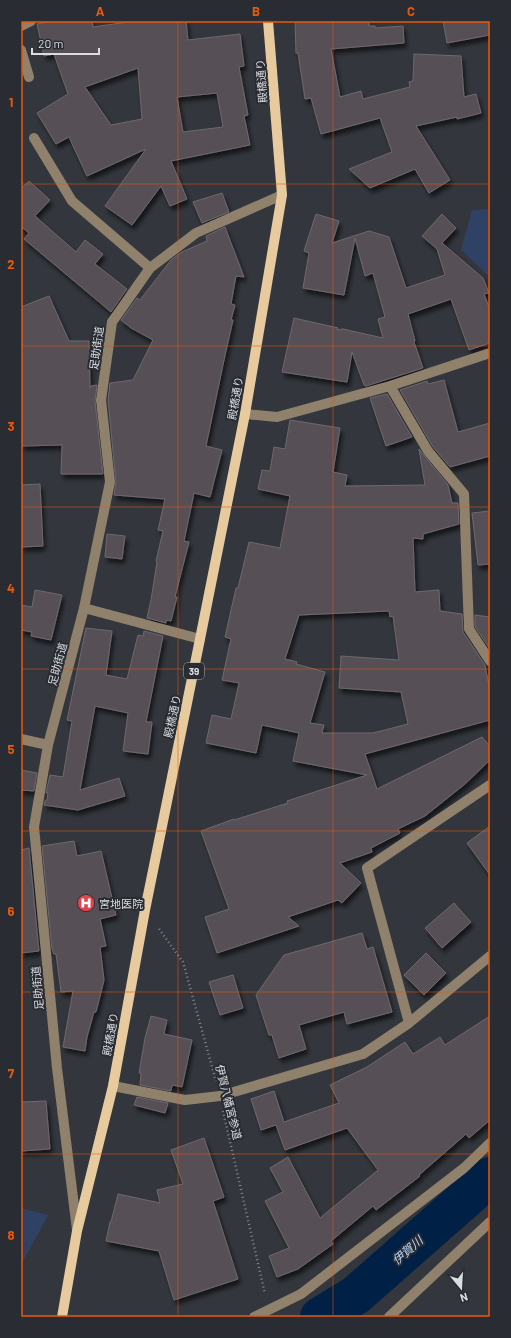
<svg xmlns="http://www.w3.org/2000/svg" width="511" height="1338" font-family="Barlow,'Noto Sans JP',sans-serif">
  <defs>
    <filter id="shadow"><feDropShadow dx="2.5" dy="4.5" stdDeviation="2" flood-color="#0009"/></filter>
  </defs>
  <rect width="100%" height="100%" fill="#33373d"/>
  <!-- green -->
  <path fill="#2f4266" d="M490,209v68l-29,-27 11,-40z
    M21,1208l27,7 -27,50z"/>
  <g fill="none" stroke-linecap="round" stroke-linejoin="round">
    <!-- river -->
    <path stroke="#012045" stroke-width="40" d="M320,1317l36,-22 134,-118"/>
  </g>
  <!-- building -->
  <path fill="#565056" stroke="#6e686e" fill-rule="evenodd" filter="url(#shadow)" d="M52,21h40l1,6 42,-6h51l2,19 52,-6 4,32 -5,1 9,48 -4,1 6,29 -79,16 16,38 -17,7 -9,-20 -29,39 -27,-19 41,-57 -59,27 -18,-39 -13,7 -19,-31 31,-19 -14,-40 -10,2 -7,-32zM138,68l4,51 -31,6 -26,-38zM217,93l6,34 -40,5 -6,-35z
    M295,21h74v5h6v2l28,-2 1,17 -73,6 9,48 21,-6 2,8 47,-12 -1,-5 4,-1 1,-27 47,2 3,41 12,-3 5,19 -24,6v-2l-41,9 34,54 -21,13 -14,-24 -45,19 -21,-19 43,-17 -12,-34 -59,16 -10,-36 -6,1 -7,-46h-2z
    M443,21h47v14l-43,8z
    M29,181l21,19 -15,16 41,36 9,-12 18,14 -8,10 32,25 -16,23 -87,-73 5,-6 -6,-5 -2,3v-42z
    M222,193l7,19 -27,11 -9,-21z
    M316,214l23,7 -7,22 37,-12 20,6 17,51 39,-13 -8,-26 -15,-13 20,-22 14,14 -14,15 41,35 6,15 -5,1 6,16v33l-21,7 -18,-51 -43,15 7,27 -1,1 9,26 -57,18 -2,-1 -12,-33 -5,30 -65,-10 12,-54 44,10 -1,2 6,-1 40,9 -5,-19 7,-2 -12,-44 -8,3 -10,-38 -11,57 -41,-7 6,-35 -5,-2z
    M225,227l19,50 -8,-1 -5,28 4,1 -4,15h2l-9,40 -18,86 16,4 -12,47 -16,-4 -10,48 5,1 -14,55h2l-6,24 -5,-1v3l-19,-5 4,-18 6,-38 -1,-1 7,-30 -5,-1 7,-31 -51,-4 2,-13 -8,-82 2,-17 23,-3 20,-40 -22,-12 -10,-8 16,-22 3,2 31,-40 11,-8 25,-11 -1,-5z
    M49,296l20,45h20l1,47 1,-2 6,-1 -2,16 8,73h-42l1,-29 -40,1 -1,-31v-108z
    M444,380l14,52 32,-9v33l-40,11 -17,-20 -33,-57 27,-9 1,3z
    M387,394l25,43 -26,9 -16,-48z
    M290,420l50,8 -7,44 14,3 -2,11 80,-1 -6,-36 29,36 4,18h6l1,21 -36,10v5l-10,-1 2,54 24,-2 1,21 22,3 1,18 22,33 5,26v29l-125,34 12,35 105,-52 8,9v14l-25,24 -40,32 -27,13 2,4 -29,15 1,4 -32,11 21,20 -19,20 -4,-3 -50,17 11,9 -82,27 -12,-36 24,-8 -28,-78 33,-12v1l54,-17 -1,-2 80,-26 -74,-14 6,-28 -37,-8 -6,28 -50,-10 6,-28 19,4 8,-36 -17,-3 9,-41 -6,-2 11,-49h2l11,-46 31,6 10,-52 -32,-7 4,-19 8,1 4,-24 11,2zM389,611l1,6 3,-1 6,44 -58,-4 -2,32 62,4 7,32 -35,9h-51l2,-8 -14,-2 15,-51 -29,-8 1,-2 -12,-3 14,-44z
    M40,484l3,62 -22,1v-62z
    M490,511v53l-12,1 -6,-52z
    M107,534l18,2 -3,23 -17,-2z
    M35,590l27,5 -11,45 -20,-4 1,-4 -11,-2v-25l11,2z
    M475,615l15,2v32l-15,-22z
    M86,628l26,3 -6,44 21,4 11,-44 5,1 1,-5 19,5 -17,86h6l-4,32 -25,-3 5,-38 -33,-7 -15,84 39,-12 6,18 -47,14 -34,-5 1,-4 2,-1 1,-7h-2l4,-18 13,2 9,-56 -5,-1z
    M21,770l16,3 -3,18 -13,-1z
    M490,826v49l-23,-32z
    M74,841l3,15 24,-5 15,64 -16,4 6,27 -6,1 4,33 -8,32h-2l-7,25 -2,14 -22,-4 10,-56 -12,1 -5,-38h-2l-2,-5 -10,-103z
    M29,848l10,103 -18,2v-103z
    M454,903l17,19 -29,26 -17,-20z
    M362,933l5,16 6,-2 19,65 -45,12 -3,-12 -45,13 7,24 -27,9 -7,-23h-3l-13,-40 28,-40z
    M426,953l20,20 -22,22 -20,-20z
    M233,975l10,33 -23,7 -11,-33z
    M151,1016l16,4 -3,14 28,6 -10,47 -10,-2 -1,6 -31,-6 1,-12h-2l6,-35z
    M490,1016v104l-21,18 -3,-4 -47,41 1,1 -44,34 -3,-4 -42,35 2,3 -35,25 -21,8 -8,-21 20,-8 -24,-47 18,-9 -13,-24 18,-11 32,61 58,-48 -31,-42 -62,22 -9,-25 -15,5 -10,-31 23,-8 10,31 55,-19 -9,-18 37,-18 38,-25 8,12 27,-17 5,8z
    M137,1097l31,6 -3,10 -31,-8z
    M46,1101l4,48 -29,2v-49z
    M204,1138l20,59 -11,4 25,78 -64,21 -15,-49 -53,-10 4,-19h1l7,-28 42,9 -3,-13 26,-6 -12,-34z"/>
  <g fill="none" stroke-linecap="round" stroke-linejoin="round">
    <!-- path -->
    <path stroke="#84878c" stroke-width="2.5" stroke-dasharray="1 3" stroke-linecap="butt" d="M159,929l24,33 33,119
      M223,1111l42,183"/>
    <!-- minor -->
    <path stroke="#8f816c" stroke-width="10" d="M21,26l10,-5
      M21,50l8,27
      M34,138l38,63 78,67
      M390,386l38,65 36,43 5,135 21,32
      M245,414l32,3 113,-31 100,-33
      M84,608l116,31
      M21,739l27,6
      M409,1023l-42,-155 123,-83
      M113,1086l72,14 35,-4 143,-42 46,-31 81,-67
      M77,1230l-20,-162 -23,-241 14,-82 36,-137 26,-126 -9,-82 11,-78 38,-54 46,-35 86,-38
      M254,1317l47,-23 163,-126 26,-25
      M389,1317l101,-95"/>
    <!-- major -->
    <path stroke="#e7ca9e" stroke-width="10" d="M62,1317l15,-86 36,-145 32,-176 55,-271 45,-225 37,-219 -14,-174"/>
  </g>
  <!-- grid -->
  <path fill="none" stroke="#e8590c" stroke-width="1" stroke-opacity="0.55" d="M178,21v1296M333,21v1296M21,184h469M21,346h469M21,507h469M21,669h469M21,831h469M21,992h469M21,1154h469"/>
  <!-- icons -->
  <defs>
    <symbol id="hospital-disc" viewBox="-11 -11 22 22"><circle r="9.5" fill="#e0444e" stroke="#292d33"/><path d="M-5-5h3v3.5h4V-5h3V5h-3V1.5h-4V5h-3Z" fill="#fff"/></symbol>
  </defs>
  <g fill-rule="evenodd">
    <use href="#hospital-disc" x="76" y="893" width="20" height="20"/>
  </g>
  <g text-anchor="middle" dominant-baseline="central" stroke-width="4" stroke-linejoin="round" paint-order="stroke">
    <!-- shield labels -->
    <rect fill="#292d33" stroke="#a5a8ac" stroke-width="1" x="184" y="663" width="20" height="16" rx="3"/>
    <g font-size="10" font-weight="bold" fill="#dadce0">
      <text x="194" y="671">39</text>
    </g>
    <!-- street labels -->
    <g font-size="11" fill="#dadce0" stroke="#292d33">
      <text transform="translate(261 81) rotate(-94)">殿橋通り</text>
      <text transform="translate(96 348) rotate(-82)">足助街道</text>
      <text transform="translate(235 398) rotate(-80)">殿橋通り</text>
      <text transform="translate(57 664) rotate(-75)">足助街道</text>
      <text transform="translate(172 716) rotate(-78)">殿橋通り</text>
      <text transform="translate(37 988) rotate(-95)">足助街道</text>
      <text transform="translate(110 1034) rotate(-80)">殿橋通り</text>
      <text transform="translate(229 1102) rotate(76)">伊賀八幡宮参道</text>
    </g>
    <!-- poi labels -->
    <g font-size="11" fill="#dadce0" stroke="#292d33" text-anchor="start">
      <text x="99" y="903">宮地医院</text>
    </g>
    <!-- water labels -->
    <g font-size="12" font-style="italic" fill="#b7d6fe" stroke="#292d33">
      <text transform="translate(407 1250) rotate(-41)">伊賀川</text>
    </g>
  </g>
  <!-- border -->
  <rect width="511" height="1338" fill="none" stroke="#292d33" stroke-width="44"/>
  <!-- north arrow -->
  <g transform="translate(461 1288) rotate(162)" stroke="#292d33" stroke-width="3" paint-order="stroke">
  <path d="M0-3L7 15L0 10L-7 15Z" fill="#dadce0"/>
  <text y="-6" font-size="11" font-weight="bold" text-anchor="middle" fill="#dadce0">N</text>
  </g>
  <!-- scale -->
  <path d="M32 48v6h67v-6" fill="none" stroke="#dadce0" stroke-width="2"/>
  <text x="38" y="48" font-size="12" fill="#dadce0" stroke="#292d33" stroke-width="3" paint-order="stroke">20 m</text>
  <rect x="22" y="22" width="467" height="1294" fill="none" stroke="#e8590c" stroke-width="1.5"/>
  <g font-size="13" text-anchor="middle" font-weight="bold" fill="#e8590c">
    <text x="100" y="16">A</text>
    <text x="256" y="16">B</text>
    <text x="411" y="16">C</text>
    <text x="11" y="107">1</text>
    <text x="11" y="269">2</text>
    <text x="11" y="431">3</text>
    <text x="11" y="593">4</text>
    <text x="11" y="754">5</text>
    <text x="11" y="916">6</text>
    <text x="11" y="1078">7</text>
    <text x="11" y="1240">8</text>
  </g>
</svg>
